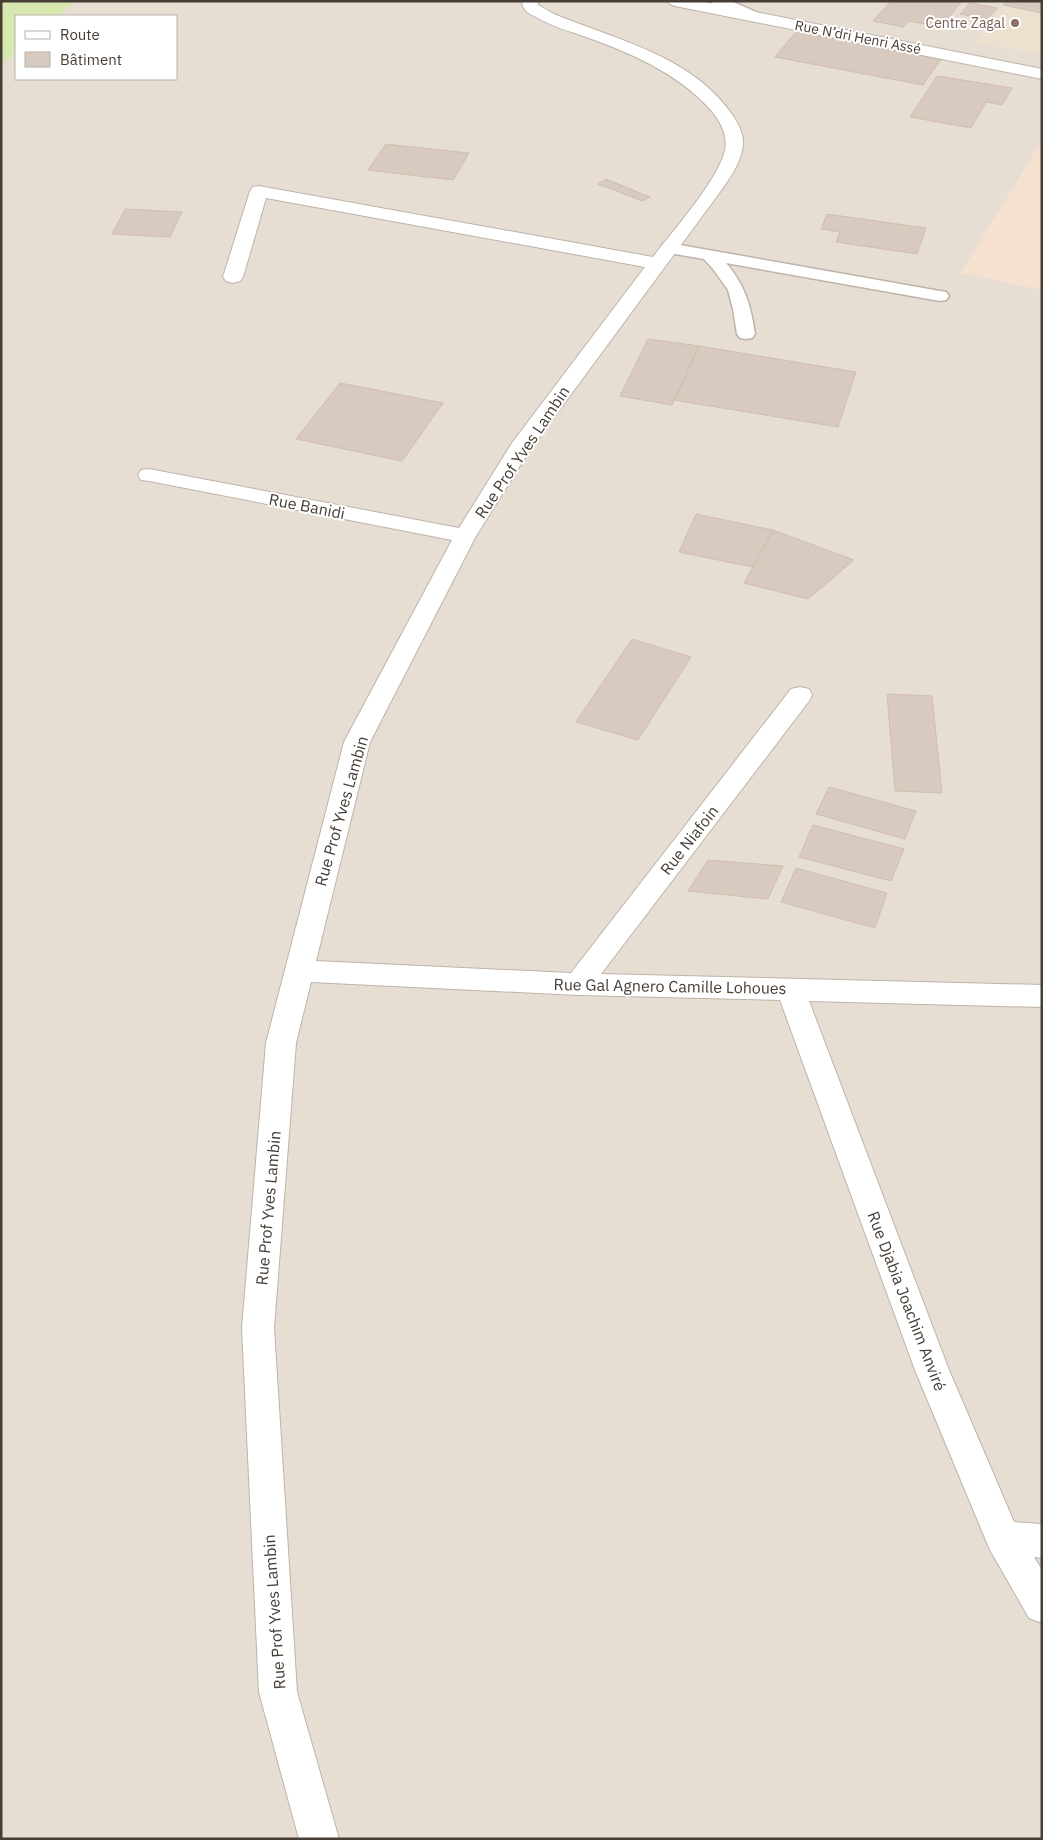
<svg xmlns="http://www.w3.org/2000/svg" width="1043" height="1840" font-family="'IBM Plex Sans',sans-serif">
  <rect width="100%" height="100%" fill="#f3ede6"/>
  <!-- residential -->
  <path fill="#e7ded3" d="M75,1h967v1838h-1041v-1774l15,-13v27h160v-63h-118z"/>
  <!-- commercial -->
  <path fill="#f6e1d0" d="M1042,140v150l-81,-17z"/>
  <!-- education -->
  <path fill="#ece0cf" d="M1007,1h35v54l-68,-13z"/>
  <!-- green -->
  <path fill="#d6e8ad" d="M1,1h74l-17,15h-42v36l-15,13z"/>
  <!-- building -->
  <path fill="#d8cabe" stroke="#d0beae" d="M891,1h71l-21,26 -33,-6 -5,6 -30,-6z
    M1007,1h35v12l-39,-8z
    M970,3l27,5 -10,11 -27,-5z
    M796,32l145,27 -18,26 -148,-28z
    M937,76l75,12 -10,17 -16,-3 -15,26 -61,-11z
    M386,144l83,9 -16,27 -85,-10z
    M606,179l44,18 -8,4 -44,-17z
    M125,209l57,3 -12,25 -58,-3z
    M827,214l99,14 -9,26 -81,-12 4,-10 -19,-3z
    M648,339l51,7 -27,59 -52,-9z
    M699,346l157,26 -18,55 -164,-27z
    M340,383l103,20 -41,58 -106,-22z
    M696,514l77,16 -20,37 -74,-15z
    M773,530l81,30 -46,39 -64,-16z
    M632,639l59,18 -53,83 -62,-18z
    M887,694l45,2 10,97 -47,-2z
    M829,787l87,24 -11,28 -89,-25z
    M813,825l91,24 -13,32 -92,-24z
    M708,860l75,6 -15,33 -80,-8z
    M796,868l91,25 -12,35 -94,-26z"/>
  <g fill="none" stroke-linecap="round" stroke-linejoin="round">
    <defs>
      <path id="lane" d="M711,1h20l32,14 2,3 -2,3h-10l-40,-17z
        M669,243l271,48 6,1 3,4 -3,4 -6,1 -214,-38c19,22 25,43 29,71l-3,4 -6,1 -6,-1 -3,-4 -4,-25 -5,-19 -15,-21 -9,-10 -41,-7 -2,-4 2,-4z"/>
      <path id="street" d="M522,1h16v4l16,9c62,26 136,41 177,99 6,9 13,20 12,31 -1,17 -13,34 -23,48l-190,258 -54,86 -106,206 -54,219 255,12 220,-284 9,-2 9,2 3,6 -3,6 -208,273 441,11v22l-233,-6 140,369 65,152 28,2v34l-8,-1 8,13v53l-13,-5 -39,-68 -75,-180 -135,-370 -202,-5 -267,-13 -15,61 -22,285 23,364 42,147h-40l-40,-147 -17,-364 24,-285 78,-301 108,-202 -303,-59 -8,-1 -3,-5 3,-5 8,-1 310,59 53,-85 133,-176 -379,-69 -23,79 -3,4 -7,2 -7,-2 -3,-4 27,-86 3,-4 6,-1 394,71c19,-25 66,-78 72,-107 3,-16 -5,-29 -15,-41 -33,-36 -79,-56 -124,-72 -17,-6 -35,-11 -50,-20 -7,-3 -14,-7 -14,-16z
        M667,1h33l342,68v10l-367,-73 -5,-2z"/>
    </defs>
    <!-- lane casing -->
    <use href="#lane" stroke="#bfb3a8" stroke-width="3"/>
    <!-- street casing -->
    <use href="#street" stroke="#bfb3a8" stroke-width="2"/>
    <!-- lane -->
    <use href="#lane" fill="#fff" fill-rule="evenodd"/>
    <!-- street -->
    <use href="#street" fill="#fff" fill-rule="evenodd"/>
  </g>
  <!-- markers -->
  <circle fill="#8d6e63" stroke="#fff" stroke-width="2" cx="1015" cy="23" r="5"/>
  <g text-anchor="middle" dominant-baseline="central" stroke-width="4" stroke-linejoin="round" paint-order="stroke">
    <!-- far-education labels -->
    <g font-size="14" fill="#785e54" stroke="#fff" text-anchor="end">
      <text x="1005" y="23">Centre Zagal</text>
    </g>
    <!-- far-street labels -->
    <g font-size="14" fill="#463d35" stroke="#fff">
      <text transform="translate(858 37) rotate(11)">Rue N’dri Henri Assé</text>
    </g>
    <!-- street labels -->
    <g font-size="16" fill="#463d35" stroke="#fff">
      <text transform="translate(522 452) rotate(-56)">Rue Prof Yves Lambin</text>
      <text transform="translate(307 506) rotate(11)">Rue Banidi</text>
      <text transform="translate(341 811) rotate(-74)">Rue Prof Yves Lambin</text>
      <text transform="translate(689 840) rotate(-52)">Rue Niafoin</text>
      <text transform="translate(670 986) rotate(1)">Rue Gal Agnero Camille Lohoues</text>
      <text transform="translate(268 1208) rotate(-85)">Rue Prof Yves Lambin</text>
      <text transform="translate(907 1301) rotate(69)">Rue Djabia Joachim Anviré</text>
      <text transform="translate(274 1612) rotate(-94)">Rue Prof Yves Lambin</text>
    </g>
  </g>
  <!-- border -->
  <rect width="1043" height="1840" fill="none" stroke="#463d35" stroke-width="5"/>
  <!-- legend -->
  <rect x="15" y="15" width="162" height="65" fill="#ffffff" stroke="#b5b1ae"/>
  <rect x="25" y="31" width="25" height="8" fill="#ffffff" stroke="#b5b1ae"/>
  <text x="60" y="40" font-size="15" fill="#463d35">Route</text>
  <rect x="25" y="52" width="25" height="15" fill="#d8cabe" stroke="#b5b1ae"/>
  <text x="60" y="65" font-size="15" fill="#463d35">Bâtiment</text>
</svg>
